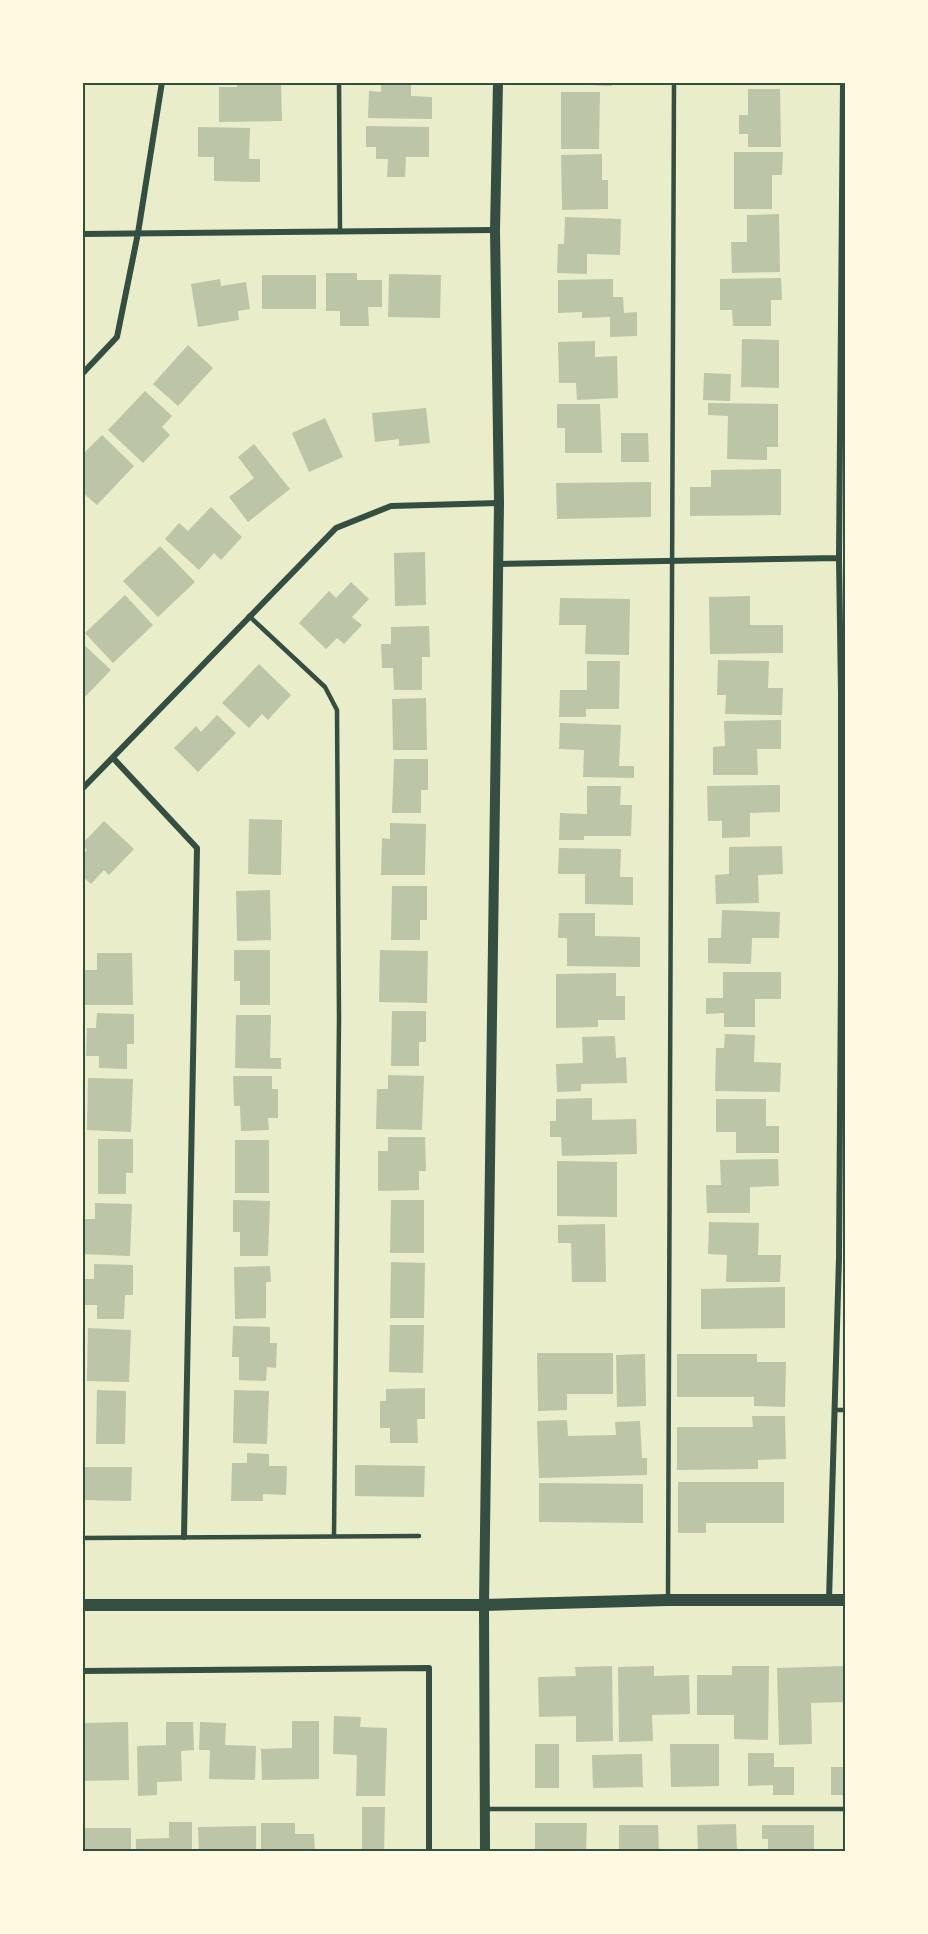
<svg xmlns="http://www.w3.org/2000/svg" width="928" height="1934" font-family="'Roboto Condensed',sans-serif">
  <rect width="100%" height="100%" fill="#e9edc9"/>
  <!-- building -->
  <path fill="#bcc5a7" d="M237,82h44l1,39 -63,1v-35h18z
    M381,82h30v14l21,1v22l-64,-1 1,-27 12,1z
    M563,82h49v4l-49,-2z
    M748,89h32l1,58h-33v-13h-9v-19h9z
    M561,92h39l-1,57h-38z
    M366,126l63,1v30h-23l-1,20h-18l1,-18h-12v-12h-10z
    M198,127l52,1 -1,31h11v23l-46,-1v-24h-16z
    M734,152h49l-1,23h-10v34h-38z
    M602,154v26h6v29l-46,1 -1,-55z
    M779,214l1,58 -48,1 -1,-31h16v-27z
    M565,217l56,2 -1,36 -33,-1v20l-30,-1 1,-29h6z
    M326,273h31v7h25v27h-14l1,19h-29v-15h-14z
    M389,274l52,1 -1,43 -52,-1z
    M262,275h54v34h-54z
    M781,278l1,22h-11v26h-38l-1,-16h-12v-31z
    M220,279l1,7 25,-4 4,27 -12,2 1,9 -41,7 -7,-43z
    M613,279v18h10l1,16 13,-1v24l-27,1v-20l-28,1v-6l-24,1v-33z
    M742,339l37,1v48l-38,-1z
    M595,341v16l22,-1 1,42 -41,2 -1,-17h-17l-1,-41z
    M188,345l25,23 -35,38 -25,-22z
    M704,373l27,1 -1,27 -27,-1z
    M145,391l27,25 -10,11 8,8 -27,28 -35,-33z
    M708,403l70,1v43h-11v13l-40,-1 1,-43 -20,-1z
    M557,404h43l2,49h-37v-25h-8z
    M426,408l4,35 -31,3v-7l-24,3 -3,-29z
    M325,418l18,39 -34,15 -17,-39z
    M621,433h27l1,29h-28z
    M102,435l32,31 -37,39 -15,-13v-26l3,-3 -3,-2v-6z
    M254,444l36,45 -42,33 -19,-25 25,-19 -16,-21z
    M781,469v46l-91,1v-29h21v-17z
    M651,482v35l-94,2 -1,-36z
    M211,507l31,30 -21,23 -7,-7 -15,17 -34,-31 14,-16 9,8z
    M160,546l35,36 -37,35 -35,-36z
    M425,552l1,53 -31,1 -1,-53z
    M351,582l18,17 -17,18 10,8 -18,19 -7,-6 -11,11 -27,-26 30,-32 7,7z
    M125,595l28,30 -40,38 -28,-30z
    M750,596v29h33v28l-73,1 -1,-57z
    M560,598l70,1 -1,56 -44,-1 1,-29h-27z
    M429,626l1,31h-8v33h-28l-1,-22h-11l-1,-24h10v-17z
    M82,643l29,27 -29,30z
    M718,660l51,1 -1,27h15l-1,27 -57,-1 1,-19h-9z
    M587,661h33l-1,48h-33v8h-27l1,-27h27z
    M259,664l32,31 -23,25 -6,-6 -13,14 -27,-25z
    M426,698l1,52h-34l-1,-51z
    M217,715l19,18 -38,39 -24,-24 22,-22 5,6z
    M781,720v29h-24l1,26h-45v-28l12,-1 -1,-25z
    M560,723l61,2 -2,41h15v12l-51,-1 1,-27 -25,-1z
    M394,759h34v31h-7v23h-29z
    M780,785v27l-30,1v24l-28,1v-17h-14l-1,-35z
    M587,786h34l-1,19h12l-1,31h-47v4h-25l1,-27 27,1z
    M249,819l33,1 -1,55 -33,-1z
    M104,821l30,28 -25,26 -5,-5 -13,14 -9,-8v-21l5,-5 -5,-6z
    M390,823l36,1 -1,51h-44l1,-37 8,1z
    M782,846l1,28 -25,1 1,28 -43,1 -1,-29 14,-1v-27z
    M559,848l62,1 -1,28h13v28l-48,-1v-30h-27z
    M392,886h35v34h-7v20h-29z
    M270,890l1,50 -34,1 -1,-50z
    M722,910l58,2 -1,26h-27l-1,26 -43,-1v-25h13z
    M559,913h36v23l45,1v30l-73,-1v-28h-9z
    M234,950h36v55h-30v-24h-6z
    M380,950l48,1 -1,52 -48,-1z
    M97,953h35l1,52h-49l-1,-35h14z
    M723,972h58v27h-26v28h-31v-14l-18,1v-16h17z
    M616,973v23h9v24h-27v7l-42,1v-54z
    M392,1011h34v31h-7v24h-28z
    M97,1013l37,1v30h-7v25l-28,-1v-12h-13l1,-28h9z
    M236,1015h35l-1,43h11v11l-46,-1z
    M725,1034l30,1 -1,27 27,1 -1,29 -65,-1 1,-43h8z
    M615,1036l1,22 10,-1 1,26 -46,1v7l-24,1 -1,-28 27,-1 -1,-26z
    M388,1075l36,1 -2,54 -46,-1 1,-40h11z
    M233,1076h39v13h6v29h-10l1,12 -28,1 -1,-25h-6z
    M88,1078l45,1 -2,53 -44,-2z
    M592,1098v22l44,-1 1,35 -75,2 -1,-19h-11v-16h6v-22z
    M716,1099h50v27h13v27h-43v-21h-20z
    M388,1137h37l1,34h-7v19l-41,1v-40h10z
    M98,1139h35v34h-7v21h-28z
    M235,1140h34v53h-34z
    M778,1159l1,27 -29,1v26h-43l-1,-28h15l-1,-25z
    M557,1161l60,1v55l-60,-1z
    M233,1200l37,1 -2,55h-28v-24h-7z
    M391,1200h33v53h-34z
    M95,1203l37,1 -2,52 -48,-2 1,-35h12z
    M709,1222l50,1 -1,32h23l-1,27h-54l1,-27 -19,-1z
    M605,1224l1,58h-34l-1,-39h-13v-18z
    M391,1262l34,1 -1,55h-34z
    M94,1264l39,1v30h-8l-1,24h-27v-14h-14v-26h11z
    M270,1266l1,16h-5v36l-31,1 -1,-52z
    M785,1287v41l-84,1v-40z
    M390,1325h34l-1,48 -34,-1z
    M233,1326l37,1v16h7l-1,25 -9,-1 -1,14 -27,-1v-23h-7z
    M88,1328l43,2 -2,52 -42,-1z
    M537,1353h76v41h-46v16l-29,1z
    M645,1354l1,52 -29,1 -1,-52z
    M677,1354h80v8h29l-1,45 -31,-1v-9h-77z
    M425,1388v31h-8l1,24h-28v-15h-10v-27h6v-12z
    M97,1390l29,1 -1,53h-29z
    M234,1390l35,1 -2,53 -34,-1z
    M752,1416h33l1,43 -28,1v9l-81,1v-43h76z
    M567,1420l1,16 48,-1 -1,-13 25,-1 2,37h5v17l-108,3 -2,-57z
    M247,1453l22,1v12h18l-1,29 -23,-1v7h-32l1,-38h15z
    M355,1465l70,1 -1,31 -69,-1z
    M82,1467h50l-1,34 -49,-1z
    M678,1482h106v41h-78v10h-28z
    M539,1483l104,1v39l-104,-1z
    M612,1666l1,75 -37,1v-26l-37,1 -1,-40 38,-1 -1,-9z
    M654,1666v10l35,-1 1,39 -38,1 1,26 -34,1 -1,-75z
    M732,1666h37l-1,74 -34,-1v-24h-37v-40h35z
    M845,1666l1,36 -35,1 1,41 -33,1 -2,-77z
    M334,1716l27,1 -1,10 27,1 -2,68h-29l1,-41 -24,-1z
    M292,1721h27v58l-57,1 -1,-31 31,-1z
    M128,1722l1,58 -47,1v-58z
    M166,1722h27l1,28 -13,1 1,30 -25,1v13l-19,1 -1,-50 29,-1z
    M200,1722l26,1 -1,22 31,1 -1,34 -46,-1 1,-29h-11z
    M535,1744h24v44h-24z
    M670,1744h49v42l-48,1z
    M748,1753h26v14h20v28h-21v-10l-25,1z
    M642,1754l1,33 -50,1 -1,-33z
    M831,1767h15v28h-15z
    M362,1807h23l-1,45h-22z
    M169,1822h23v30h-56v-13l33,-1z
    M261,1823h34v11h19l1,18h-54z
    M535,1823h52l-1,29h-51z
    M736,1824l1,27 -39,1 -1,-27z
    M619,1825h39l1,27h-40z
    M762,1825h52v27h-46v-13h-6z
    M256,1826v26h-57l-1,-25z
    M82,1828h49v24h-49z"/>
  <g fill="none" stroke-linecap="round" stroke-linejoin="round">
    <!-- service -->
    <path stroke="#344e41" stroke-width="4.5" d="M339,82l1,150
      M249,616l76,71 12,23 2,309 -5,517
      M835,1410h11
      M82,1538l337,-2
      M668,1598l6,-1516
      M485,1809h361"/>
    <!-- minor -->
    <path stroke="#344e41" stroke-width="6" d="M82,234l413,-4
      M82,374l35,-37 21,-104 24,-151
      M497,564l342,-6
      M114,759l83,89 -13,689
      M82,789l254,-261 55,-22 108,-3
      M829,1600l10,-342 2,-284v-281l-2,-135 4,-476
      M82,1671l347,-3v184"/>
    <!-- tertiary -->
    <path stroke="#344e41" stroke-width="10" d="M485,1852l-1,-247 15,-1102 -4,-273 3,-148"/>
    <!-- secondary -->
    <path stroke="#344e41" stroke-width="12" d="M82,1605h402l184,-5h178"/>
  </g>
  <!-- border -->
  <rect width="928" height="1934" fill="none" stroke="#fefae0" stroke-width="168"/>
  <rect x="84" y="84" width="760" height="1766" fill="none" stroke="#344e41" stroke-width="2"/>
</svg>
